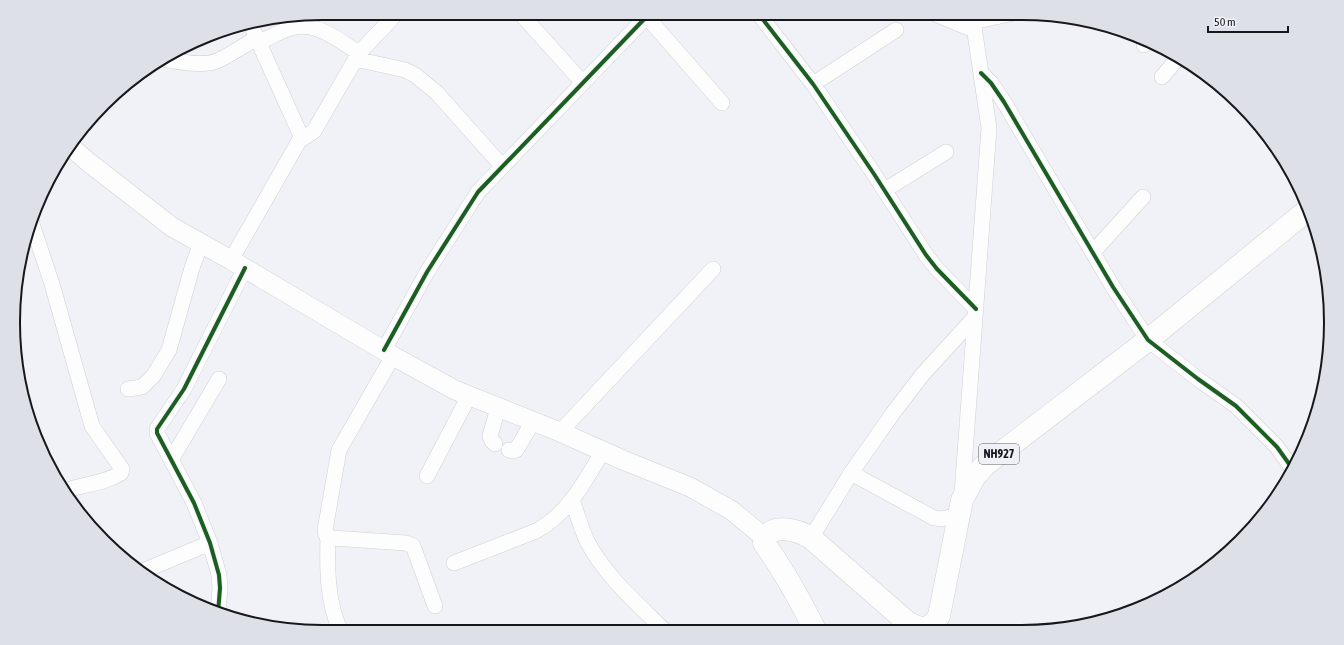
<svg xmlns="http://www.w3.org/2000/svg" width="1344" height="645" font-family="'Asap Condensed',sans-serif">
  <rect width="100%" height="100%" fill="#f1f2f7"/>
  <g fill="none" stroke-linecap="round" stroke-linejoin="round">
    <defs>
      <path id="minor" d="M520,13l63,70
        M758,13l55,71 61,90 52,81 11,14 39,40
        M933,13l41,17
        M647,17l75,86
        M973,22l41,-9
        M259,42c10,-4 21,-11 32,-14 25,-8 48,13 68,25
        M1144,45l4,-4
        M355,59l50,11 10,5 21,17 66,74
        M167,60c14,2 39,7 52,0 13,-6 25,-15 38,-22
        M981,73l10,10 13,19 109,185 35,53 50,39 38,27 41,41 15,21
        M1162,77l17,-20
        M813,84l83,-54
        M299,141l15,-10 45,-78 38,-40
        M885,190l61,-38
        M31,221l21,63 40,142 30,43 -1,4c-17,11 -38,11 -56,18
        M1093,252l50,-55
        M231,260l68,-119 2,-5 -50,-111
        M384,350l43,-78 51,-80 172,-179
        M393,356l-54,94 -14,80 1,5 6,3 74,5 7,3 22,60
        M128,389l14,-2 12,-12 15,-25 23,-82 9,-25
        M560,432l153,-163
        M495,444l-3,-3 -2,-5 8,-28
        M509,450l3,1 4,-1 17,-28
        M171,460l48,-81
        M851,473l83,45c10,2 16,-1 25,-4
        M427,476l42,-80
        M962,494l27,-366 -17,-115
        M572,500c5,13 9,28 15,41 18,35 50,62 78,90
        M328,537c-1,31 -1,66 13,95
        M811,538l40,-65 42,-60 30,-39 52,-57
        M454,563l82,-32c32,-17 49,-50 67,-80
        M143,571l67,-28
        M218,613l2,-25 -1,-13 -9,-32 -16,-40 -37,-70v-4l27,-40 61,-121"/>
      <path id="major" d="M70,146l17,15 85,66 59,33 162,96 62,34 105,42 63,28 67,27 41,23 34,28"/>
      <path id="highway" d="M815,630c-15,-30 -31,-59 -51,-87 4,-22 34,-13 47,-5l96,84c14,8 23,9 32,-6l23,-116 13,-24 10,-11 163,-125 161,-131"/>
    </defs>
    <!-- minor casing -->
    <use href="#minor" stroke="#cfd0d4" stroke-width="16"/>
    <!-- major casing -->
    <use href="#major" stroke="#cfd0d4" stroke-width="20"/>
    <!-- highway casing -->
    <use href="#highway" stroke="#cfd0d4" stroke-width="23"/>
    <!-- minor -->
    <use href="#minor" stroke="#fdfdfe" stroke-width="15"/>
    <!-- major -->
    <use href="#major" stroke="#fdfdfe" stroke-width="19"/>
    <!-- highway -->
    <use href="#highway" stroke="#fdfdfe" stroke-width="22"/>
    <defs>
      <path id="cycleway" d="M758,13l55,71 61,90 52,81 11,14 39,40
        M981,73l10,10 13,19 109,185 35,53 50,39 38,27 41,41 15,21
        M384,350l43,-78 51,-80 172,-179
        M218,613l2,-25 -1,-13 -9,-32 -16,-40 -37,-70v-4l27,-40 61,-121"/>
    </defs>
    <!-- cycleway casing -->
    <use href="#cycleway" stroke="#eff1f9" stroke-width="6"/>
    <!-- cycleway -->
    <use href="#cycleway" stroke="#1b5e20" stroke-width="4"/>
  </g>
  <g text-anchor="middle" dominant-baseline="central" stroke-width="3" stroke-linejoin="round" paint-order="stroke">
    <!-- shield labels -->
    <rect fill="#eff1f9" stroke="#58595d" stroke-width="1" x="979" y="444" width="40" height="20" rx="3"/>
    <g font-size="12" font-weight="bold" fill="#17181a">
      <text x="999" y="454">NH927</text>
    </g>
  </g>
  <!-- crop -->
  <path d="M0 0H1344V645H0ZM322 20H1022A302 302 0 0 1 1324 322V323A302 302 0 0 1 1022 625H322A302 302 0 0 1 20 323V322A302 302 0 0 1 322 20Z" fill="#dee0e7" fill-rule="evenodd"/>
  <path fill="none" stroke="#17181a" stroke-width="2" d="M322 20H1022A302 302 0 0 1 1324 322V323A302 302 0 0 1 1022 625H322A302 302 0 0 1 20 323V322A302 302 0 0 1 322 20Z"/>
  <!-- scale -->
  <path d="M1208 26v6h80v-6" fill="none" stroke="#17181a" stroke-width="2"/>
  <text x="1214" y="26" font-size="12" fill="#17181a" stroke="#eff1f9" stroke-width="3" paint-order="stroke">50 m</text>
</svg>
